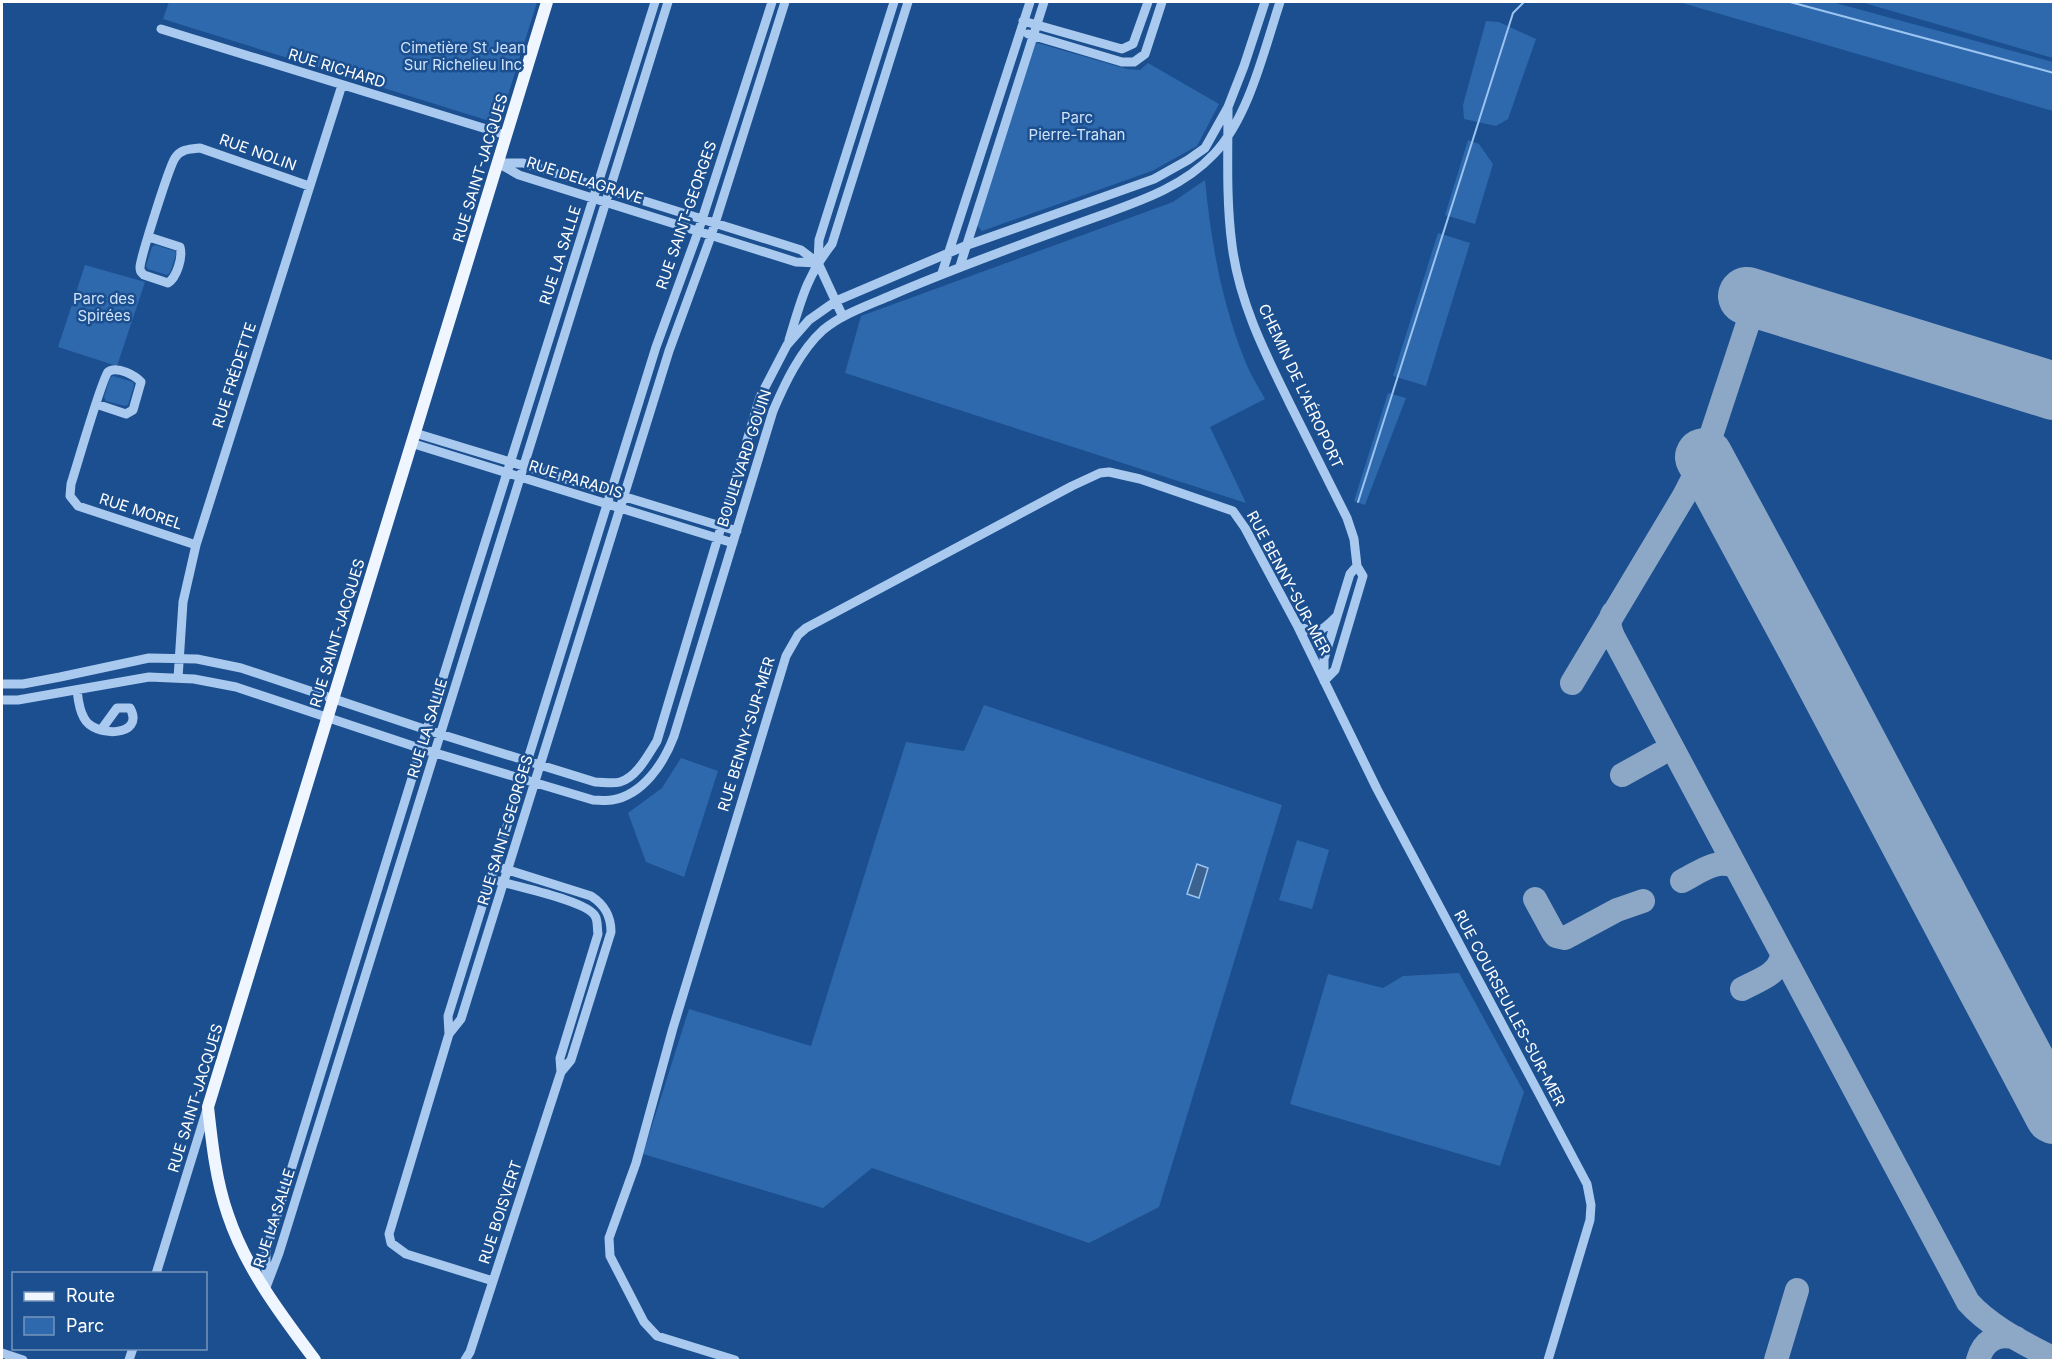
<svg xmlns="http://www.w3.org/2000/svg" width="2055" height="1362" font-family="Inter,sans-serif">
  <rect width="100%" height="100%" fill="#1b4f8f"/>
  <!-- green -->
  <path fill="#2e69ad" d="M169,2h368l-38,122 -336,-105z
    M1679,2h153l221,60v49z
    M1861,2h192v56z
    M1486,21l13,1 37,17 -28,80 -12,7 -32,-7 -1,-14z
    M1034,42l93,27 13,1 8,-7 71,41 -22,42 -45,25 -170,60 -10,-11z
    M1468,140l11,4 14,20 -18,60 -30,-9z
    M1205,180c6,61 16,120 39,178 5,14 14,28 21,41l-55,28 36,76 -401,-130 16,-57 312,-114z
    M1438,233l32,10 -44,143 -33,-10z
    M155,245l20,6 1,3 -6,19 -3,2 -19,-6 -2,-3 6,-19z
    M85,265l60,17 -28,84 -59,-19z
    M113,376l20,6 1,3 -6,20 -3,1 -19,-5 -2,-4 6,-19z
    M1388,393l18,5 -41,107 -11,-4z
    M984,705l298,100 -123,402 -70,36 -217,-75 -49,40 -180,-54 46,-145 122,37 95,-304 58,9z
    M681,758l37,13 -34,106 -38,-15 -18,-49 34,-25z
    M1297,840l32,10 -17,59 -33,-9z
    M1459,973l65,119 -24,74 -210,-62 38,-130 55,14 20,-12z"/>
  <!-- water -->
  <path fill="#3c6290" stroke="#9cc4f0" stroke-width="1.5" d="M1197,864l11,4 -9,30 -12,-4z"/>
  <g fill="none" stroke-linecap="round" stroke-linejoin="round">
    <!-- stream -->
    <path stroke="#9cc4f0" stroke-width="2" d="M1790,2l264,71
      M1358,502l155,-489 11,-11"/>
    <!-- taxiway -->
    <path stroke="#8da7c7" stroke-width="24" d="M1613,613c-6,10 -3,18 3,29l352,660c22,25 56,41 86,57
      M1572,683l112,-187 20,-39 52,-158
      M1622,775l38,-21
      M1682,881c16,-8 36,-24 53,-14
      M1535,899l18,33 3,4 9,2 52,-28 26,-9
      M1742,989c16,-9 37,-14 40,-34
      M1776,1360l21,-70
      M1978,1360c5,-18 18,-28 38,-22"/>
    <!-- runway -->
    <path stroke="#8da7c7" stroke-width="58" d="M1747,296l307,95
      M1704,457l102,189 248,469"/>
    <!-- minor -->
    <path stroke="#a9c9ee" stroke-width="9" d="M1023,21l99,28 11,-5 15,-42
      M161,29l345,106
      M1028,34l94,28h12l11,-8 17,-52
      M1228,108c0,46 -2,92 4,137 7,57 33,108 58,159 19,38 38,76 57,114l7,21 3,27 6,10 -28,94 -11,11
      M497,163h26l278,87 17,13 25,54
      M498,163l21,12 277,87 22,1
      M149,237l31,10c3,10 -3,30 -12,36l-24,-8c-3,-3 -4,-3 -4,-8 1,-11 29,-100 35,-109 6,-9 15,-9 25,-10l109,38
      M818,263l1,-23 75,-238
      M960,266l84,-264
      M942,273l88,-271
      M789,340c12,-39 17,-63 43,-96l76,-242
      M96,404l30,10 7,-4 8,-28c-5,-6 -24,-17 -33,-10 -6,6 -32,97 -37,112l-1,12 8,10 118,39
      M415,433l322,98
      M411,443l322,100
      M1297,625c20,11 24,7 39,-8
      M1324,677v-18l26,-85 7,-8
      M178,678l5,-76 13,-57 146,-460
      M2,684h21l37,-7 89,-19 48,1 44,9 186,62 168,52c8,0 18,2 25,0 17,-5 28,-27 37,-41l103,-344 27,-52 22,-25 27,-19 129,-55 189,-67 34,-19 17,-12 23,-41 16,-41 21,-64
      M77,690c1,9 2,20 7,28 10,20 62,19 46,-10h-13l-16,22
      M2,700h16l131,-23 45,2 42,8 186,62 171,51c6,0 13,1 19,0 31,-5 52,-37 62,-64l99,-325c12,-28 27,-60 50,-81 19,-16 46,-25 69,-35 68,-29 137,-54 207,-79 41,-15 84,-29 115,-62 35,-37 50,-104 66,-152
      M495,866l96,30c14,9 20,20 20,36l-40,128 -10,12
      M449,1034l12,-15 208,-668 42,-115 74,-234
      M156,1274l51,-165
      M266,1281v-30l201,-651 188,-598
      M493,1281l-87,-27 -15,-11 -2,-9 60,-200 -1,-18 208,-669 42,-115 74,-230
      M265,1290l14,-37 389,-1251
      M2,1353l21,7
      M129,1360l4,-12
      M465,1360l5,-8 91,-280 -1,-14 38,-124c-1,-5 0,-14 -3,-18 -8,-15 -78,-29 -96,-35
      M735,1360l-78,-24 -13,-14 -34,-66 -1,-18 27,-75 37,-135 113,-372 12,-21 8,-7 266,-142 28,-13 9,-1 31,7 93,32 12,17 52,97 80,164 210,395 4,21 -1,15 -42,140"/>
    <!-- major -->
    <path stroke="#f0f6ff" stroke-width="12" d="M315,1360c-33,-44 -69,-91 -87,-145 -12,-34 -16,-71 -20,-108l339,-1105"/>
  </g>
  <g text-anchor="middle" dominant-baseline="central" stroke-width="5" stroke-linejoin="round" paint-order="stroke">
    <!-- park labels -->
    <g font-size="15" fill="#cfe3fa" stroke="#1b4f8f">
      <text x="463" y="47">Cimetière St Jean<tspan x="463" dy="17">Sur Richelieu Inc</tspan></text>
      <text x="1077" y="117">Parc<tspan x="1077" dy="17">Pierre-Trahan</tspan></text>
      <text x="104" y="298">Parc des<tspan x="104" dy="17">Spirées</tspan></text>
    </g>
    <!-- street labels -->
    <g font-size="15" fill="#fff" stroke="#1b4f8f">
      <text transform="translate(337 68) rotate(17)">RUE RICHARD</text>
      <text transform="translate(258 152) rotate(20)">RUE NOLIN</text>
      <text transform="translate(480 168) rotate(-73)">RUE SAINT-JACQUES</text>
      <text transform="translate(585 180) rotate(18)">RUE DELAGRAVE</text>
      <text transform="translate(686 215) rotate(-71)">RUE SAINT-GEORGES</text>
      <text transform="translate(560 255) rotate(-72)">RUE LA SALLE</text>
      <text transform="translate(234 375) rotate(-72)">RUE FRÉDETTE</text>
      <text transform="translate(1301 386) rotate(65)">CHEMIN DE L'AÉROPORT</text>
      <text transform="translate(744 458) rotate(-72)">BOULEVARD GOUIN</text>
      <text transform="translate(576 479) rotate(17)">RUE PARADIS</text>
      <text transform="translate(141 511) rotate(18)">RUE MOREL</text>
      <text transform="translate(1289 583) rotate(62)">RUE BENNY-SUR-MER</text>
      <text transform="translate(337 633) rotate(-73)">RUE SAINT-JACQUES</text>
      <text transform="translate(427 728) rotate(-73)">RUE LA SALLE</text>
      <text transform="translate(746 734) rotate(-73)">RUE BENNY-SUR-MER</text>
      <text transform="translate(505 830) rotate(-73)">RUE SAINT-GEORGES</text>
      <text transform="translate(1510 1008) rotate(62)">RUE COURSEULLES-SUR-MER</text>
      <text transform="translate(195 1098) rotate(-73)">RUE SAINT-JACQUES</text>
      <text transform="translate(500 1212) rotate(-72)">RUE BOISVERT</text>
      <text transform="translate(274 1218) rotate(-72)">RUE LA SALLE</text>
    </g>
  </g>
  <!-- border -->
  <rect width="2055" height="1362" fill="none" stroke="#ffffff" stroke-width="6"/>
  <!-- legend -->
  <rect x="12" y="1272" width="195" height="78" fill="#1b4f8f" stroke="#7695bc" stroke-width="1.5"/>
  <rect x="24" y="1292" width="30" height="9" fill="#f0f6ff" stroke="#7695bc" stroke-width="1.5"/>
  <text x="66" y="1302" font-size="18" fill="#ffffff">Route</text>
  <rect x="24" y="1317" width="30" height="18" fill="#2e69ad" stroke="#7695bc" stroke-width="1.5"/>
  <text x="66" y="1332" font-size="18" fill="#ffffff">Parc</text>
</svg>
